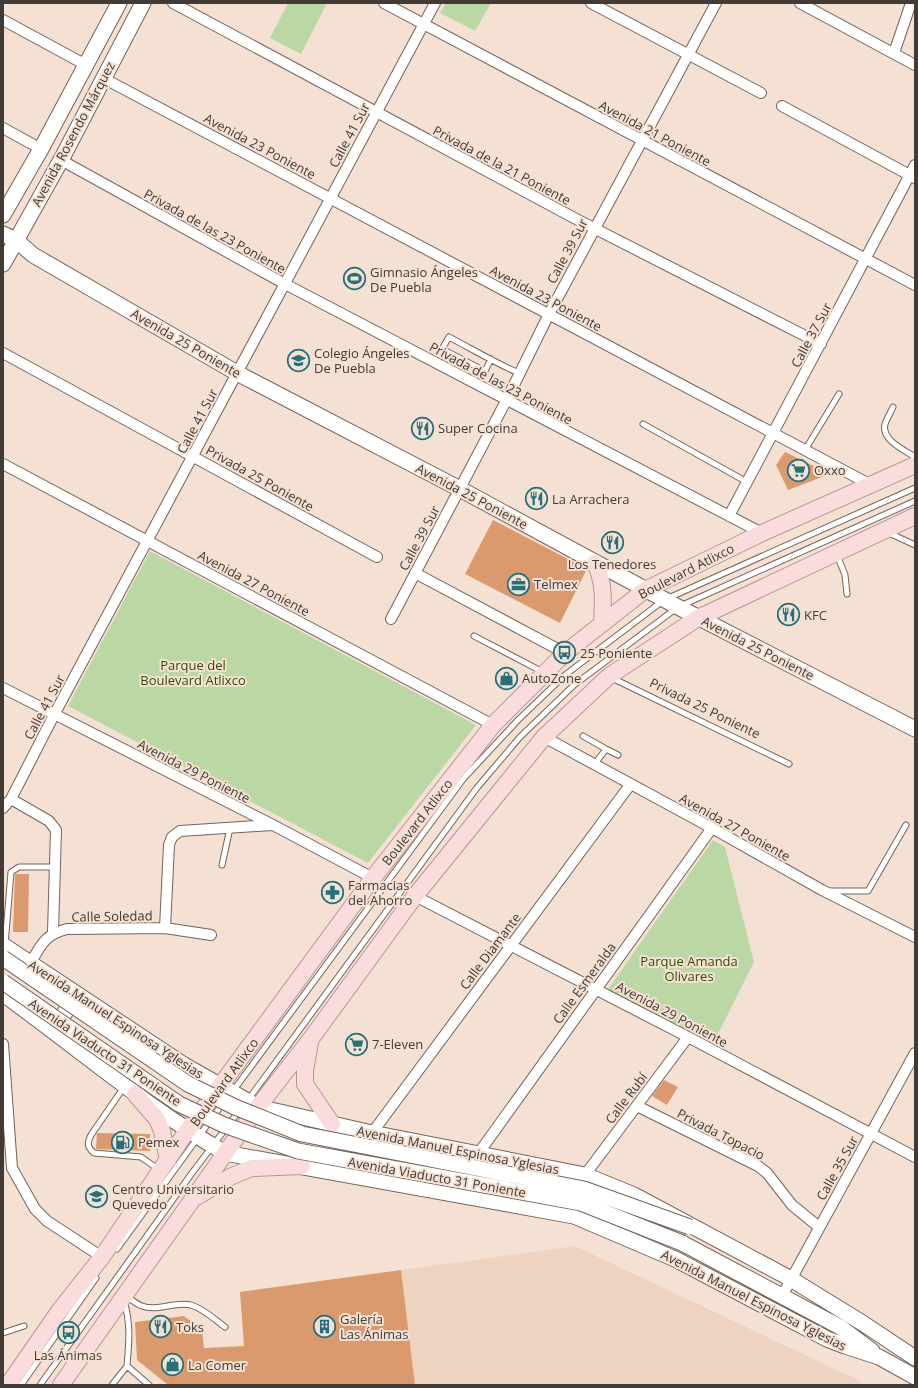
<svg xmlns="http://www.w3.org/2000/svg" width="918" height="1388" font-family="'Open Sans',sans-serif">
  <rect width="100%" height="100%" fill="#f5e1d4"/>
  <!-- built -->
  <path fill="#eed3c1" d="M575,1246l285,135 1,4h-446l-14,-115z"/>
  <!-- green -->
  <path fill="#bbd8a4" d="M288,3h39l-26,51 -31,-16z
    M446,3h45l-16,28 -35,-18z
    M150,551l326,174 -108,138 -300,-157z
    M713,840l12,7 29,115 -42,84 -106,-54z"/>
  <!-- building -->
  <path fill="#db9a6d" d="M785,452l45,22 -42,16 -12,-25z
    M493,520l94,49 -27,54 -95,-49z
    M15,874h14l-1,58h-15z
    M664,1080l14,7 -11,18 -15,-9z
    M97,1133l53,1v17l-54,-2z
    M401,1270l14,115h-247l-31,-25 -2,-38 49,-6 18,14 2,18 40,-2 -4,-54z"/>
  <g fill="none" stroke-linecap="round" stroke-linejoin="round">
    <defs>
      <path id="lane" d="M491,359l-6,12 -43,-22 7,-12c23,12 46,26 70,36
        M893,407c-2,5 -6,11 -8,17 -4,16 19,26 30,33
        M643,424l104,58
        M805,450l34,-56
        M889,533l26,12
        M837,555l8,20 2,19
        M474,636l69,36
        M612,678l177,86
        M583,736l23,13 -12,16
        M606,749l12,6
        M222,865l8,-37
        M829,891h39l38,-66
        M5,945l6,-73 8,-5h36
        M124,1087l-33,48c-4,8 -4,12 3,18l47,4 17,12
        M233,1091l231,-313 54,-58 47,-45 99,-75 251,-112
        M248,1100l228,-311 44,-52 54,-52 104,-78 237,-106
        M117,1249l106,-146
        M126,1296c5,3 10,8 16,10 15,6 33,-5 49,-1 13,4 23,14 34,22
        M124,1301c7,23 5,41 3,65l22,19
        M3,1333l21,-7
        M21,1385l75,-107
        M40,1385l152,-212 47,-62
        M112,1385l15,-19"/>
      <path id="street" d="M173,3l405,217 243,124
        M384,3l531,282
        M591,3l170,90
        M800,3l115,62
        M3,20l83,45
        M894,53l17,-50
        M103,78l768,407
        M782,106l133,72
        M3,128l38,21
        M61,160l224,124 477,249
        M3,353l374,204
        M3,464l490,261
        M729,516l186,-351
        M415,573l150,80
        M391,619l115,-218 43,-87 167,-311
        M3,688l270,137 100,53
        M544,737l168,91 110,62 93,47
        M11,799l38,22 7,9 -3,102
        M3,808l8,-9 43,-84 381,-712
        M415,896l273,141 227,120
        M165,928l4,-83 3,-8 8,-6 92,-6
        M30,964c11,-19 14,-29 37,-35l98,-1 46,7
        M3,1044l9,124 23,41 12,12 55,36
        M637,1106l121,60 9,7 25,32 27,22
        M372,1133l258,-348
        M478,1154l234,-326
        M585,1175l103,-138
        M782,1296l133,-243"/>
      <path id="secondary" d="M3,215l38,-66 78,-146
        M3,234l13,6 17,15 204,118 223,116 218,118 237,122
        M3,264l58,-104 82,-157
        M3,945l181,120 74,42 114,26 213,42 49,20 157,84 73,45 51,34
        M3,994c75,54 143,113 222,159l349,63 101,43 152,80 18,7 34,11 36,20
        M53,1030l24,-35
        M682,1243l158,84 32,24"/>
      <path id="primary" d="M595,563c10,20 8,40 7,61
        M310,1042l-5,29v13l27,40
        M135,1094l22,25 5,12 6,29
        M198,1196l34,-20 20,-8 50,-2
        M8,1385l52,-75 42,-53 85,-126 186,-253 120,-153 72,-72 80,-63 117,-57 153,-68
        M61,1385l197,-278 52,-67 105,-144 129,-159 65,-61 89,-58 217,-102"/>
    </defs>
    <!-- lane casing -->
    <use href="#lane" stroke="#746358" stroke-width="7"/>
    <!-- street casing -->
    <use href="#street" stroke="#746358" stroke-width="12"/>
    <!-- secondary casing -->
    <use href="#secondary" stroke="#746358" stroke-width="17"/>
    <!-- primary casing -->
    <use href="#primary" stroke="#b99493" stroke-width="18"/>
    <!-- lane -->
    <use href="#lane" stroke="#fff" stroke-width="5"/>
    <!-- street -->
    <use href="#street" stroke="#fff" stroke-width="10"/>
    <!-- secondary -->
    <use href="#secondary" stroke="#fff" stroke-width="15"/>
    <!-- primary -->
    <use href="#primary" stroke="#fbdcdd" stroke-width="16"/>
    <defs>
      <path id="secondary-bridge" d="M3,958l185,126 47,23 67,27 282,55 106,38
        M3,982l176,122 45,21 74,26 283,52 101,40"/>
    </defs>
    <!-- secondary-bridge casing -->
    <use href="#secondary-bridge" stroke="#746358" stroke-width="17" stroke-linecap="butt"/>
    <!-- secondary-bridge -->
    <use href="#secondary-bridge" stroke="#fff" stroke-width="15"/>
  </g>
  <!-- icons -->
  <defs>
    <symbol id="stadium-ring" viewBox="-11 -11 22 22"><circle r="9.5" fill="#f5e1d4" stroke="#27707a" stroke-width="1.5"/><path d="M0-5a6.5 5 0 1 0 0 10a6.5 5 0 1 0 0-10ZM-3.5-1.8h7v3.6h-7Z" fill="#27707a"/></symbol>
    <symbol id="school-ring" viewBox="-11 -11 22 22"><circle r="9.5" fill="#f5e1d4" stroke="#27707a" stroke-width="1.5"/><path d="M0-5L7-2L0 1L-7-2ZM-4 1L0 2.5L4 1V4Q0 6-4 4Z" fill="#27707a"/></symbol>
    <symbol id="restaurant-ring" viewBox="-11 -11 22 22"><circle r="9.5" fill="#f5e1d4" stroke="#27707a" stroke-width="1.5"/><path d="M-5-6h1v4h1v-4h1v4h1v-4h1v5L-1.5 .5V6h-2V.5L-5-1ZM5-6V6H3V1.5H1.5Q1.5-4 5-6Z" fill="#27707a"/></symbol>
    <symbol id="supermarket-ring" viewBox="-11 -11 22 22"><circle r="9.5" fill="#f5e1d4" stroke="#27707a" stroke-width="1.5"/><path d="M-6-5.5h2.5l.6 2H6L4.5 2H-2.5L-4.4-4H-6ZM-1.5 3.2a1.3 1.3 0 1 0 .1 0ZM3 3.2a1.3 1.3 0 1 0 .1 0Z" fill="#27707a"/></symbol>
    <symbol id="office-ring" viewBox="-11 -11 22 22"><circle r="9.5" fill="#f5e1d4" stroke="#27707a" stroke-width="1.5"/><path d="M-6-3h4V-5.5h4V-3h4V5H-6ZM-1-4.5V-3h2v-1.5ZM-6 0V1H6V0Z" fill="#27707a"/></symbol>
    <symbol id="bus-ring" viewBox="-11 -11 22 22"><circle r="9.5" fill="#f5e1d4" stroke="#27707a" stroke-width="1.5"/><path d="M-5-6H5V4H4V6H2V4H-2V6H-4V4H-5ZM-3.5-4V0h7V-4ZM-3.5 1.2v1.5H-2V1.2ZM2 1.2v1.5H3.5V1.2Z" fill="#27707a"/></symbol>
    <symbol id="shop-ring" viewBox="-11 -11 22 22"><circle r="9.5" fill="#f5e1d4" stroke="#27707a" stroke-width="1.5"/><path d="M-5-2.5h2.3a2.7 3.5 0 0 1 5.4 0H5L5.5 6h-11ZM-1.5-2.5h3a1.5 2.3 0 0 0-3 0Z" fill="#27707a"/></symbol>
    <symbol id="pharmacy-ring" viewBox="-11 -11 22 22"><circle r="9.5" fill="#f5e1d4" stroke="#27707a" stroke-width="1.5"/><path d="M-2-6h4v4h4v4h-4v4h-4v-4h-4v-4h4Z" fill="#27707a"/></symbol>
    <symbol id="fuel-ring" viewBox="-11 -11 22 22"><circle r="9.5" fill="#f5e1d4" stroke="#27707a" stroke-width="1.5"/><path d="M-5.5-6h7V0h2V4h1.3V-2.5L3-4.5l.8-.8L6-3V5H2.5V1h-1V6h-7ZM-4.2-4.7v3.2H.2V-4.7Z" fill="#27707a"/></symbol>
    <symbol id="university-ring" viewBox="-11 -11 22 22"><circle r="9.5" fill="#f5e1d4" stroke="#27707a" stroke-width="1.5"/><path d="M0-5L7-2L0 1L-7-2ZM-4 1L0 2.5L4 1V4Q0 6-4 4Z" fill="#27707a"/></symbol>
    <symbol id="building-ring" viewBox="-11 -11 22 22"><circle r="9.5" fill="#f5e1d4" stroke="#27707a" stroke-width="1.5"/><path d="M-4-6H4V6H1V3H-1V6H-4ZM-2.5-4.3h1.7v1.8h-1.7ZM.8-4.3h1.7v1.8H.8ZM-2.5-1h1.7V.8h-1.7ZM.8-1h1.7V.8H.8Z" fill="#27707a"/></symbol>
  </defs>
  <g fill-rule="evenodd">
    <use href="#stadium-ring" x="342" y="266" width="25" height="25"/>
    <use href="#school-ring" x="286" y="348" width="25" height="25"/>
    <use href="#restaurant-ring" x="410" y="416" width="25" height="25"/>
    <use href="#supermarket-ring" x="786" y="458" width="25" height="25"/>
    <use href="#restaurant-ring" x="524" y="486" width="25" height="25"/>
    <use href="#restaurant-ring" x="600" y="530" width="25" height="25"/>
    <use href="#office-ring" x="506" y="572" width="25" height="25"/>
    <use href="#restaurant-ring" x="776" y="602" width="25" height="25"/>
    <use href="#bus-ring" x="552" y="640" width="25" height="25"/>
    <use href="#shop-ring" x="494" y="666" width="25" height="25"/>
    <use href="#pharmacy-ring" x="320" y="880" width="25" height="25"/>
    <use href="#supermarket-ring" x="344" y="1032" width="25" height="25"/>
    <use href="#fuel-ring" x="110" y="1130" width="25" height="25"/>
    <use href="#university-ring" x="84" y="1184" width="25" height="25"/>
    <use href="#building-ring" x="312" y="1314" width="25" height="25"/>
    <use href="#restaurant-ring" x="148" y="1314" width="25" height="25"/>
    <use href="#bus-ring" x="56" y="1320" width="25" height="25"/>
    <use href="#shop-ring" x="160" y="1352" width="25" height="25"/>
  </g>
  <g text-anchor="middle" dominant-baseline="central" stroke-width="4" stroke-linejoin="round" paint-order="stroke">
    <!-- street labels -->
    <g font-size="13" fill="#423a35" stroke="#f5e1d4">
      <text transform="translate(655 133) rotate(28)">Avenida 21 Poniente</text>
      <text transform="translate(73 134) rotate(-62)">Avenida Rosendo Márquez</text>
      <text transform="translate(349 135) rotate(-62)">Calle 41 Sur</text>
      <text transform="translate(260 146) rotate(28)">Avenida 23 Poniente</text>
      <text transform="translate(502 165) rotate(28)">Privada de la 21 Poniente</text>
      <text transform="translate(215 231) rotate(29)">Privada de las 23 Poniente</text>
      <text transform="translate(567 251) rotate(-62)">Calle 39 Sur</text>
      <text transform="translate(546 298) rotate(28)">Avenida 23 Poniente</text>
      <text transform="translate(811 335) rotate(-62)">Calle 37 Sur</text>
      <text transform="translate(186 343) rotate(30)">Avenida 25 Poniente</text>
      <text transform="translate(501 383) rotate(28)">Privada de las 23 Poniente</text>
      <text transform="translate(197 421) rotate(-62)">Calle 41 Sur</text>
      <text transform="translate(260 478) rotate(29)">Privada 25 Poniente</text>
      <text transform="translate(472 496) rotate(28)">Avenida 25 Poniente</text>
      <text transform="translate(419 538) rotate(-62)">Calle 39 Sur</text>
      <text transform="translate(686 571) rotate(-27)">Boulevard Atlixco</text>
      <text transform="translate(254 583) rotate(28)">Avenida 27 Poniente</text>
      <text transform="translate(758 648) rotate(27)">Avenida 25 Poniente</text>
      <text transform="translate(44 707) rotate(-62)">Calle 41 Sur</text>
      <text transform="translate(705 708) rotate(26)">Privada 25 Poniente</text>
      <text transform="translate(194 771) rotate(27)">Avenida 29 Poniente</text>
      <text transform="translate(417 822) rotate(-52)">Boulevard Atlixco</text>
      <text transform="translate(735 827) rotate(29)">Avenida 27 Poniente</text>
      <text transform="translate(112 916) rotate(-1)">Calle Soledad</text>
      <text transform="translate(490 951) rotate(-53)">Calle Diamante</text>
      <text transform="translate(584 983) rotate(-54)">Calle Esmeralda</text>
      <text transform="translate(672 1014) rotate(28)">Avenida 29 Poniente</text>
      <text transform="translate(116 1019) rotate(33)">Avenida Manuel Espinosa Yglesias</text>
      <text transform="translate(105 1052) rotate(34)">Avenida Viaducto 31 Poniente</text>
      <text transform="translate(224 1082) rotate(-54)">Boulevard Atlixco</text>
      <text transform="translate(626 1098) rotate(-53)">Calle Rubí</text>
      <text transform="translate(721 1134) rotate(27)">Privada Topacio</text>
      <text transform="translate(458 1150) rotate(11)">Avenida Manuel Espinosa Yglesias</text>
      <text transform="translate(837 1168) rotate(-61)">Calle 35 Sur</text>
      <text transform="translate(437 1177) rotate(10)">Avenida Viaducto 31 Poniente</text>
      <text transform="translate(754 1300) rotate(27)">Avenida Manuel Espinosa Yglesias</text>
    </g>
    <!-- poi labels -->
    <g font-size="13" fill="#423a35" stroke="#f5e1d4" text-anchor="start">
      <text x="370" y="272">Gimnasio Ángeles<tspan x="370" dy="15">De Puebla</tspan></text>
      <text x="314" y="353">Colegio Ángeles<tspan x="314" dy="15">De Puebla</tspan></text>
      <text x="438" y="428">Super Cocina</text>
      <text x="814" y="470">Oxxo</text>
      <text x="552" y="499">La Arrachera</text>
      <text x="612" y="564" text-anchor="middle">Los Tenedores</text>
      <text x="534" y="584">Telmex</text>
      <text x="804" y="615">KFC</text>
      <text x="580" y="653">25 Poniente</text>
      <text x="522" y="678">AutoZone</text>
      <text x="348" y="885">Farmacias<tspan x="348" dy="15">del Ahorro</tspan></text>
      <text x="372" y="1044">7-Eleven</text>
      <text x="138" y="1142">Pemex</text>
      <text x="112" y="1189">Centro Universitario<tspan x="112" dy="15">Quevedo</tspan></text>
      <text x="340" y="1319">Galería<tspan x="340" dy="15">Las Ánimas</tspan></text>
      <text x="176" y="1327">Toks</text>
      <text x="68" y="1355" text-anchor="middle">Las Ánimas</text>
      <text x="188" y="1365">La Comer</text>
    </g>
    <!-- park labels -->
    <g font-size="13" fill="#2f4e03" stroke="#f5e1d4">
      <text x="193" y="665">Parque del<tspan x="193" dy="15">Boulevard Atlixco</tspan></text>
      <text x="689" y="961">Parque Amanda<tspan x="689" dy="15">Olivares</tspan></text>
    </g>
  </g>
  <!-- border -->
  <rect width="918" height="1388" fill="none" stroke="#423a35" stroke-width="8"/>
</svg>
